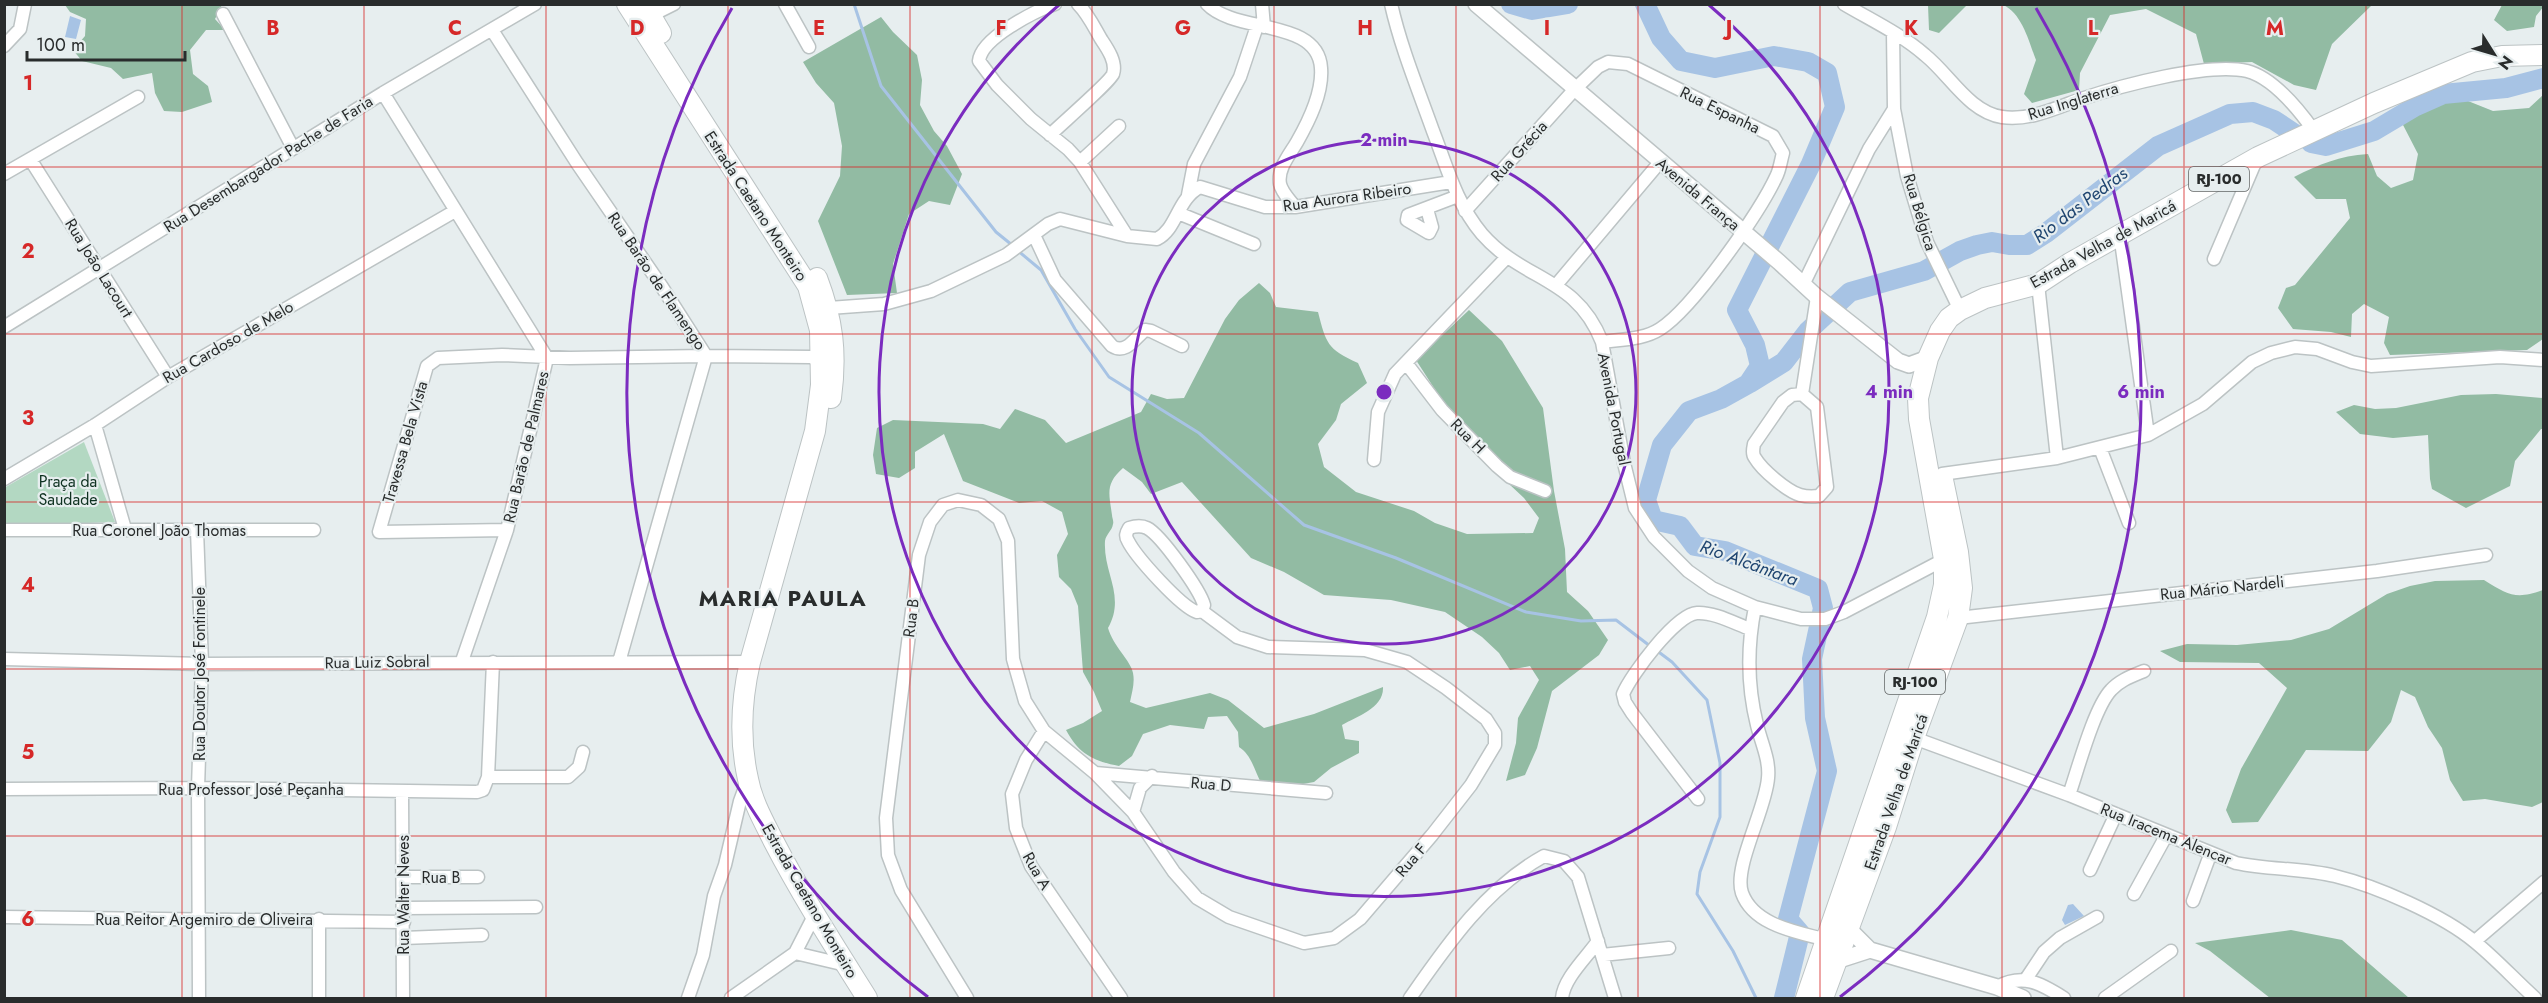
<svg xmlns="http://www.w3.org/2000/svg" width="2548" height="1003" font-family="Jost,sans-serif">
  <rect width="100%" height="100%" fill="#e7eeef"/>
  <!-- green -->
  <path fill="#b3d8c2" d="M84,442l31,80 -110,4 -1,-38z"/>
  <!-- forest -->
  <path fill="#92bba3" d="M65,5h157l-7,14 10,11h-19l-16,20 3,24 15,12 4,16 -30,10 -18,-1 -9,-18 -3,-20 -29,6 -12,-11 -29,-7 -9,-11 12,-14 1,-17 -16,-7z
    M1928,5h39l-28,28 -10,-3z
    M2003,5h369l-40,39 -16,46 -22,-5 -42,-23 -48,2 -8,-30 -50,-25 -36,6 -30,58 -1,17 -47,13 -8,-9 12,-34c-7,-18 -14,-47 -33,-55z
    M2502,5l41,-1 1,2 -8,10 -2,11 -27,4 -13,-11z
    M881,17l12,15 24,23 5,25 -2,25 14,26 13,15 15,28 -12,31 -21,-4 -20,13 -16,50 4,29 -50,2 -29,-74 22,-45 2,-30 -8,-43 -18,-20 -13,-21z
    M2543,95v244l-16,11 -137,5 -6,-12 5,-26 -25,-13 -12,10 -1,23 -20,-5 -38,-3 -15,-21 8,-20 9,-3 55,-67 -4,-19h-30l-22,-22c26,-13 45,-21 74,-23l9,22 14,12 22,-8 5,-26 -16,-31 27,-17 34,-7 30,12 36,-3z
    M1259,283l11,10 6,14 42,5c8,31 9,37 40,51l9,20 -26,21 -5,16 -18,24 6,23 32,25 58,19 21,12 32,11 66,-1 6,-15 -15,-20 -15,-14 -36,-50 -32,-35 -25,-39 53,-50 33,31 41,67 11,83 11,58 2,43 21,19 20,29 -9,15 -47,36 -15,57 -12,27 -19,6 10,-38 2,-25 21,-38 -9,-14 -20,4 -11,-17 -17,-16 -37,-25 -54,-12 -67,-5 -40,-23 -33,-14 -69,-76 -31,12 -9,-12 -19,-14c-18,16 -14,25 -11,47 0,3 2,6 1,9 -1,7 -7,10 -8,17 -2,32 21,55 3,87 5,18 23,33 25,45 2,10 -1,19 -3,29l16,6 64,-15 18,7 36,28 50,-14 69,-27c1,21 -26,29 -41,38l3,14 14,2v12l-28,15 -17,14 -22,4h-29c-9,-14 -10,-30 -24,-39l-1,-15 -11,-16 -19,1 -4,12 -34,-4 -27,9 -11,22 -13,10c-26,-5 -40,-12 -53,-36l17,-7 19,-12 -8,-19 -11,-20 -5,-66 -7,-17 -12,-12 -2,-22 11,-21 -6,-22 -20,-11 -23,2 -56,-22 -19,-47 -29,18v16l-16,10 -23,-4 -3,-19 4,-27 16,-8 90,4 17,5 15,-20 30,11 21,23 75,-31 10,-18 16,5 17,-1 41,-79 14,-19z
    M2496,394l47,4v31h-2l-26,32 -5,25 -44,22 -34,-19 -2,-10 -2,-44 -35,3 -33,-4 -24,-22 18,-7 21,4 21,-1 65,-13z
    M2484,580c24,15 32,20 59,10v212l-11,5 -47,-8 -22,2 -13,-21 -8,-32 -14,-21 -13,-30 -14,-7 -10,32 -23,29 -62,-1 -48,72 -26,1 -6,-13 15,-41 46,-81 -28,-25 -79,-1 -20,-11 27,-7 50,1 54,-5 38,-11 58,-35 23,-8 25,-5z
    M2291,930l51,10 67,58h-139l-60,-47 -15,-8z"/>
  <!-- water -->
  <path fill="#a7c3e4" d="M70,16l11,4 -5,19 -11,-2z
    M2073,904l11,12 -19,9 -3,-5 6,-15z"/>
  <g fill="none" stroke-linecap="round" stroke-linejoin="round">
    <!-- stream -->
    <path stroke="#a7c3e4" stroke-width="3" d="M854,4l27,82 115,146 16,13
      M1017,250l24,20 34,59 34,48 90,56 105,92 92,33 130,54 55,9 35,-1 34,26
      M1656,650l16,12 35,38 13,63v54l-20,55 -3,22 36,57 23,47"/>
    <!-- river -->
    <path stroke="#a7c3e4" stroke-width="20" d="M1511,4l21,6 36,-6
      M1645,4l16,34 20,23 34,7 59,-12 34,6 19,11 8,34 -24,57 -74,146 18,35 5,21 -12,18 -27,15 -32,12 -27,34 -16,55 7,20 27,6 15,20 30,5 93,38 5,19 -11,51 3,59 12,53 -39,148 12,14 -16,65
      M2311,143l15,3 48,-15 42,-25 27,-12 63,-6 38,-10
      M1750,383l34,-21 24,-31 42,-39 74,-21 36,-20 17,-6 15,-3 17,3h18l19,-12 112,-87 72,-32 23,-2 21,8 21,14"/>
    <defs>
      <path id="minor" d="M785,4l24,43
        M1055,4c-20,7 -74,34 -76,57l18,24 34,34 37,30 12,13 47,74
        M1207,4c28,30 111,14 114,64 2,25 -12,53 -24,74 -7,12 -20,27 -17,42 2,9 10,16 15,23
        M1262,4l2,23
        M1391,4c10,44 27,85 42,127 14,36 23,72 49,103 42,48 94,42 120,108l22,121 11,45 19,29 34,34 24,17 43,19 46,12h24l19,-7 105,-55
        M1844,4c27,16 57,30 81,51 25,20 44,57 77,62 27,4 54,-9 79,-18 39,-13 127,-37 166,-28 27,7 52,39 67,60
        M223,14l70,134
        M650,16l24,-12
        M492,30l85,133 85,124 44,69 -87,306
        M1893,32l1,77 13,67 20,66 33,68
        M4,46l16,-17 5,-25
        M383,93l164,265 -40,172 -45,131
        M1050,135c10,-10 60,-53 63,-61 4,-12 -6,-26 -12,-35 -7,-12 -13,-25 -23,-35
        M30,159l138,218
        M1080,162l39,-36
        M4,174l134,-77
        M1188,195l6,-31 46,-87 17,-51
        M1427,209l5,18 -3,6 -22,-13 1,-5 50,-19
        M1465,211l109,-121 24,-23 10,-5 20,2 145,72 10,17c-2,7 -3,15 -6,22 -17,37 -84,133 -117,154 -17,11 -39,10 -58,13
        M1178,213l76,31
        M2120,234l28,201
        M1034,235l21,45 57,66c14,9 23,-8 33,-16l6,1 31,15
        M2214,259l43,-101
        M1804,283l65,-134 25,-40
        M1557,284l103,-122
        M2038,284l19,174
        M829,308l55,-4 47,-13 75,-36 42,-31 12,-5 67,17 30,3c20,-10 20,-40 43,-52l65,20h30l156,-25
        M4,327l379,-234 152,-89
        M1406,363l36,47 55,56 13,11 35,14
        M1802,394l15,13 10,80 -8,9c-7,1 -12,1 -19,-1 -13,-4 -38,-25 -45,-37 -3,-4 -2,-9 -1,-14l29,-42 9,-7z
        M1802,394l15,-97
        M95,425l30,104
        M2100,448l29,75
        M1374,460l4,-48 17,-38 112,-117
        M1942,474l115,-16 91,-23 55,-31 49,-42 19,-9 24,-6 22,2 35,13 19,4 129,-9 44,3
        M4,479l91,-54 73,-48 287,-166
        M4,530h310
        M197,530l5,134 -4,124 1,210
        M507,530l-128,2 48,-166 11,-8 64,-3 68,3 136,-2 105,1 13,6
        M1755,607c-8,40 -8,78 2,118 4,17 13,35 11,53 -2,31 -35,89 -26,115 12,33 56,39 85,47
        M1958,618l419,-47 109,-16
        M4,659l198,5 548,-2
        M1044,731l-18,29 -14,34 4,34 15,38 90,132
        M1914,738l155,57 167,68c33,7 67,5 99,13 41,10 108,39 140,66 21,17 40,38 60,56
        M1095,773l231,20
        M488,777h80l11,-10 4,-15
        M4,789l194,-1 279,4 6,-2 5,-13 5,-115
        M402,791l1,207
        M2069,795c9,-26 25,-87 42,-105 9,-10 21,-14 33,-19
        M1698,799l-66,-86 -7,-11 -2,-8c8,-19 53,-80 74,-81 17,-1 37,10 53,16
        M1133,812l7,-24 12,-12
        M2090,870l26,-56
        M404,877h74
        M2134,894l32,-58
        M2193,901l17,-46
        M404,908l132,-1
        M4,917l400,5
        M403,938l79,-3
        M2475,941l69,-59
        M795,953l51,12
        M1602,955l67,-7
        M2026,979l18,-27 16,-14 37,-21
        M1997,987c26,-14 43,-4 67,11
        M319,998v-79
        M688,998l15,-43 11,-59 11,-31 15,-64 7,-19
        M731,998l64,-45 20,-39
        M967,998l-66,-108 -13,-35 -2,-37 33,-263 11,-33 13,-17 15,-5 23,5 18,14 9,22 5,118 12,42 19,30 51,42 38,39 41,60 23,26 32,19 75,26 30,-5 26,-19 72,-84 39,-50 24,-40v-12l-9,-14 -40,-31 -39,-26 -42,-12 -97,-3 -31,-10 -35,-26 2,-6c-4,-15 -43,-70 -57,-77 -6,-3 -12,-2 -18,0 -3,5 -4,8 -1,13 8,16 53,66 69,71l5,-1
        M1410,998c37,-53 76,-110 134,-142l20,5 14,16 37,121
        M1562,998c2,-20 25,-41 36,-57
        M2105,998l66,-47"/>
      <path id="tertiary" d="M1476,4l303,258 38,35 81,64 11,4 19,-7
        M1849,929l21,21 127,37 26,11
        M1836,961l34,-11"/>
      <path id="primary" d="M627,4l181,282 12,44 1,55 -6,46 -65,231c-9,39 -11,77 -2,117 4,22 16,43 26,63 28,54 61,105 93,156
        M644,4l17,29
        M817,278c16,42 20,75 14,120
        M1806,998l131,-381 7,-32v-26l-25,-140 -1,-21 10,-40 12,-27 9,-13 11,-8 25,-12 53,-14 32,-21 188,-106 116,-54 98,-41 30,-6 42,-1
        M1823,998l63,-171 28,-89 44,-120 4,-30 -4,-36 -15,-72"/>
    </defs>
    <!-- minor casing -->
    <use href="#minor" stroke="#bcc3c4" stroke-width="15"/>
    <!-- tertiary casing -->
    <use href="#tertiary" stroke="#bcc3c4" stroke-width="18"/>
    <!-- primary casing -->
    <use href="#primary" stroke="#bcc3c4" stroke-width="22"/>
    <!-- minor -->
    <use href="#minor" stroke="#fff" stroke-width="12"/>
    <!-- tertiary -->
    <use href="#tertiary" stroke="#fff" stroke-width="15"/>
    <!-- primary -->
    <use href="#primary" stroke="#fff" stroke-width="20"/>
  </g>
  <!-- grid -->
  <path fill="none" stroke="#d62828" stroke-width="1.5" stroke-opacity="0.55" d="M182,4v994M364,4v994M546,4v994M728,4v994M910,4v994M1092,4v994M1274,4v994M1456,4v994M1638,4v994M1820,4v994M2002,4v994M2184,4v994M2366,4v994M4,167h2540M4,334h2540M4,502h2540M4,669h2540M4,836h2540"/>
  <!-- distance rings -->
  <g fill="none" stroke="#7b2cbf" stroke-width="3">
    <circle cx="1384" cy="392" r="252"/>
    <path d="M1709 5A505 505 0 1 1 1059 5"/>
    <path d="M928 997A757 757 0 0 1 732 8M2036 8A757 757 0 0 1 1840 997"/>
  </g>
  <g text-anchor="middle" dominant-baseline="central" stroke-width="4.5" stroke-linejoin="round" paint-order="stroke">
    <!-- shield labels -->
    <g fill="#e7eeef" stroke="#626666" stroke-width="1.5">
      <rect x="2189" y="167" width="60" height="24" rx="4.5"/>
      <rect x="1885" y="670" width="60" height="24" rx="4.5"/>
    </g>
    <g font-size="15" font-weight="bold" fill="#292c2c">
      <text x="2219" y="179">RJ-100</text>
      <text x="1915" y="682">RJ-100</text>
    </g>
    <!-- street labels -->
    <g font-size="16" fill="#292c2c" stroke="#e7eeef">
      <text transform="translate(2073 101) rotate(-17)">Rua Inglaterra</text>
      <text transform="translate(1720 110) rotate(26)">Rua Espanha</text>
      <text transform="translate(1519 151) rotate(-48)">Rua Grécia</text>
      <text transform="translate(268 164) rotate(-32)">Rua Desembargador Pache de Faria</text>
      <text transform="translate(1698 194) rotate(40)">Avenida França</text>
      <text transform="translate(1347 197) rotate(-8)">Rua Aurora Ribeiro</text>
      <text transform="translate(756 206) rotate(57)">Estrada Caetano Monteiro</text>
      <text transform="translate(1920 212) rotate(73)">Rua Bélgica</text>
      <text transform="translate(2103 244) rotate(-29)">Estrada Velha de Maricá</text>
      <text transform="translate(99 268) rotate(58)">Rua João Lacourt</text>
      <text transform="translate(657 281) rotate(56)">Rua Barão de Flamengo</text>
      <text transform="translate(228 342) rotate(-30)">Rua Cardoso de Melo</text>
      <text transform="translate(1614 409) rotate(79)">Avenida Portugal</text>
      <text transform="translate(1468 436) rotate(45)">Rua H</text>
      <text transform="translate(405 442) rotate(-74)">Travessa Bela Vista</text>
      <text transform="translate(526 447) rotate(-77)">Rua Barão de Palmares</text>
      <text x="159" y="530">Rua Coronel João Thomas</text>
      <text transform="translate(2222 588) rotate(-6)">Rua Mário Nardeli</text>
      <text transform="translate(911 618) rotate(-83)">Rua B</text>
      <text transform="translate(377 662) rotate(-1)">Rua Luiz Sobral</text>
      <text transform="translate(199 674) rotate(-90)">Rua Doutor José Fontinele</text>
      <text transform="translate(1211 784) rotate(5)">Rua D</text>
      <text x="251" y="789">Rua Professor José Peçanha</text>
      <text transform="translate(1896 792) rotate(-71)">Estrada Velha de Maricá</text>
      <text transform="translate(2166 834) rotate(22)">Rua Iracema Alencar</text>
      <text transform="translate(1411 860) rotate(-49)">Rua F</text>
      <text transform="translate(1037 871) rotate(60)">Rua A</text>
      <text x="441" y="877">Rua B</text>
      <text transform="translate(403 895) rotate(-90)">Rua Walter Neves</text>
      <text transform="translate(810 901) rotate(60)">Estrada Caetano Monteiro</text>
      <text x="204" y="919">Rua Reitor Argemiro de Oliveira</text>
    </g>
    <!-- park labels -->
    <g font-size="16" fill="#0e3120" stroke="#e7eeef">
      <text x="68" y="481">Praça da<tspan x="68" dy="18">Saudade</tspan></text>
    </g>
    <!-- water labels -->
    <g font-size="18" font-style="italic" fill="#1f4570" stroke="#e7eeef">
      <text transform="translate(2080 205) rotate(-37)">Rio das Pedras</text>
      <text transform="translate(1749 563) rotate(20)">Rio Alcântara</text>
    </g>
    <!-- district labels -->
    <g font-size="22" font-weight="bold" letter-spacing="1.5" fill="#292c2c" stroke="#e7eeef">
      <text x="783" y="598">MARIA PAULA</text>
    </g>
  </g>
  <g font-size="20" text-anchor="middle" font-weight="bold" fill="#d62828" stroke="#e7eeef" stroke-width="4.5" stroke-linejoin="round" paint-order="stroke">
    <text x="273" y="35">B</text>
    <text x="455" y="35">C</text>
    <text x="637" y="35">D</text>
    <text x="819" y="35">E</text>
    <text x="1001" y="35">F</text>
    <text x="1183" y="35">G</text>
    <text x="1365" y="35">H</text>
    <text x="1547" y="35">I</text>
    <text x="1729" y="35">J</text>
    <text x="1911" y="35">K</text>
    <text x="2093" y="35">L</text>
    <text x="2275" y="35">M</text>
    <text x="28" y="90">1</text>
    <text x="28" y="258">2</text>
    <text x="28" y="425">3</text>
    <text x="28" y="592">4</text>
    <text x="28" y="759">5</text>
    <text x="28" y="926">6</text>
  </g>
  <circle cx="1384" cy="392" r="9" fill="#7b2cbf" stroke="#e7eeef" stroke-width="3"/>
  <g font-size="18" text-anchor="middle" font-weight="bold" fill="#7b2cbf" stroke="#e7eeef" stroke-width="4.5" stroke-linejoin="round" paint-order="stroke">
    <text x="1384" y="146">2 min</text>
    <text x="1889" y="398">4 min</text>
    <text x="2141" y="398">6 min</text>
  </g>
  <!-- border -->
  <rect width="2548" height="1003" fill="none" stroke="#292c2c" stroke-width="12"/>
  <!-- north arrow -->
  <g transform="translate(2494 54) rotate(127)" stroke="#e7eeef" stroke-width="4.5" paint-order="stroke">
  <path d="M0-4.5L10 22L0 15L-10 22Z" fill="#292c2c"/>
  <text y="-9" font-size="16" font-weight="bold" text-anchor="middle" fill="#292c2c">N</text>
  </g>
  <!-- scale -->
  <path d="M27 51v9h158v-9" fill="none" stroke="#292c2c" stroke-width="3"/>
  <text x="36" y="51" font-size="18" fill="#292c2c" stroke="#e7eeef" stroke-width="4.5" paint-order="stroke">100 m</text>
</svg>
